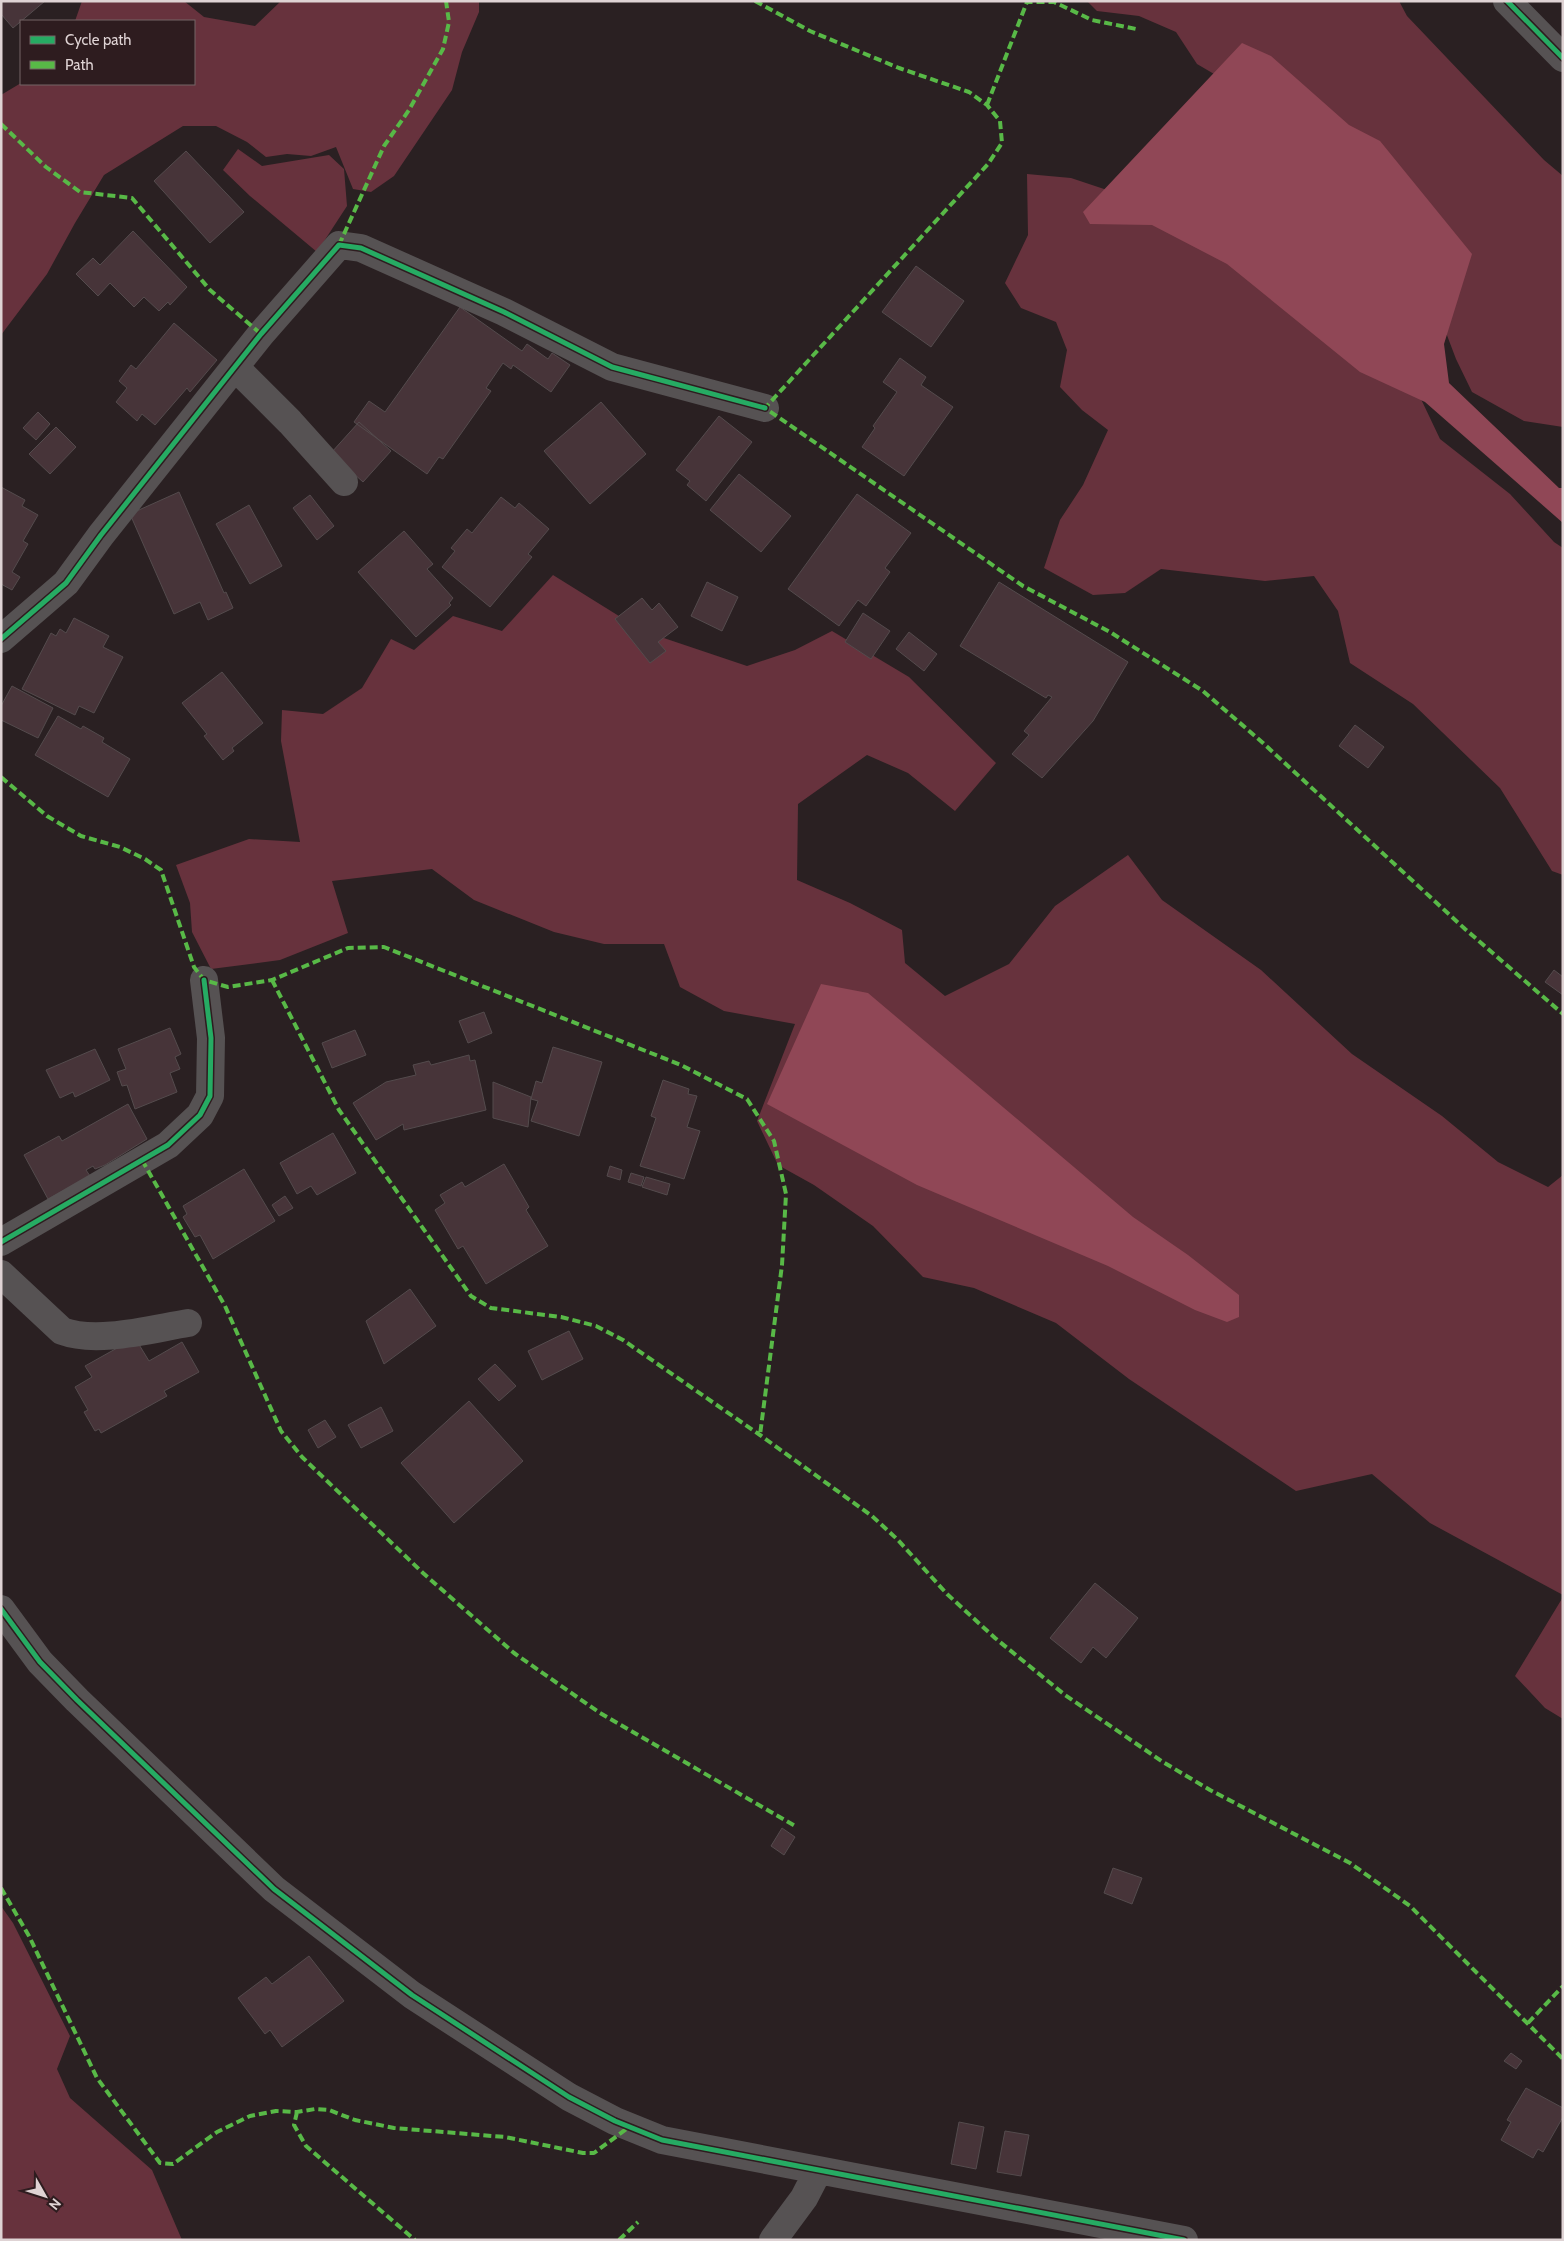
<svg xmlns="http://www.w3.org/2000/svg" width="1564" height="2241" font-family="Cabin,sans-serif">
  <rect width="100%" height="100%" fill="#2a2022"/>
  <!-- green -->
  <path fill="#67323d" d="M82,1h102l20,16 51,9 26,-25h198v11l-17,40 -10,38 -58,86 -23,16 -18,-3 -17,-42 -25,9 -24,-2 -21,3 -19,-15 -31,-16h-33l-79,49 -29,48 -28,51 -46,61v-240l20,-12 173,1v-63h-119z
    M1087,1h312l8,15 137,144 19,16v251l-39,-6 -52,-29 -16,-33 -22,-58 -179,-203 -58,-34 -21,-32 -37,-16 -42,-5z
    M238,149l24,17 67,-11 15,14 3,37 -30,46 -67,-56 -27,-26z
    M1027,174l44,4 57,19 273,160 39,82 70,55 44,48 9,6v327l-11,-4 -52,-83 -87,-84 -63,-41 -12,-52 -24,-35 -49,5 -104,-12 -36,24 -32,2 -49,-27 16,-48 23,-35 25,-55 -26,-20 -22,-23 7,-37 -11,-28 -35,-14 -16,-25 23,-48z
    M553,575l90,56 104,35 48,-16 37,-19 77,46 87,86 -41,48 -47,-38 -41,-18 -69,49 -1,76 53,23 52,27 3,33 40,33 64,-32 46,-58 73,-51 34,45 99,70 91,84 90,62 56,46 50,25 15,-12v420l-133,-72 -58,-49 -76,17 -167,-112 -73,-56 -82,-35 -51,-11 -50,-51 -59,-41 -36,-20 -21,-44 38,-97 -71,-13 -44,-24 -16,-43h-60l-50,-12 -80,-32 -42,-31 -100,12 16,52 -68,27 -69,9 -19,-37 -2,-29 -14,-38 73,-26 51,3 -19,-101 1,-31 41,4 39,-26 29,-49 23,11 39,-34 49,15z
    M1563,1597v122l-18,-11 -30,-32z
    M1,1906l12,17 57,113 -13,33 13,29 82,72 30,70h-181z"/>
  <!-- water -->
  <path fill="#904756" d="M1242,43l29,13 78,69 31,16 92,113 -28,90 5,39 110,105h4v35l-138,-121 -65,-30 -133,-108 -75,-39 -62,-1 -7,-12z
    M821,984l47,9 265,224 55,38 51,40v22l-12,5 -32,-12 -87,-44 -191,-81 -150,-81z"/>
  <!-- building -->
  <path fill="#473439" stroke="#544b4d" d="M1,1h44l-32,27 -12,-14z
    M186,151l58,61 -34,31 -56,-62z
    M133,231l54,56 -17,18 -2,-3 -9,9 -15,-14 -10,10 -24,-24 -12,13 -22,-22 17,-16 7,7z
    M916,266l48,35 -33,46 -49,-35z
    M460,307l62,44 5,-7 21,15 4,-6 18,12 -19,27 -38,-27 -2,4 -8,-6 -17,25 5,3 -48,68 -4,-2 -12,17 -73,-52 15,-21 16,11z
    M174,323l43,37 -27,32 -3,-4 -32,37 -13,-11 -5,7 -21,-19 11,-14 -8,-7 12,-16 5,4z
    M900,358l26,19 -5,8 32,22 -49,69 -42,-29 13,-19 -2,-2 24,-34 -14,-10z
    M601,402l45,52 -56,50 -46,-53z
    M38,412l12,12 -14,16 -13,-12z
    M719,416l33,26 -46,59 -19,-16 3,-4 -14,-11z
    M359,422l32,29 -28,31 -32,-29z
    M56,427l20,20 -26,27 -21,-20z
    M739,474l52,42 -30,36 -51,-42z
    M1,487l24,13 -3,6 16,9 -15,26 5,3 -16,28 8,5 -8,13 -11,-6z
    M179,492l45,101 2,-1 7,16 -25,12 -8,-18 -26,12 -44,-100z
    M857,494l54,39 -26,35 5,4 -24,34 -8,-6 -19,26 -51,-37z
    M310,495l24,31 -17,14 -24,-32z
    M501,497l14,11 4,-5 30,26 -21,25 4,3 -42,50 -48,-40 13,-16 -4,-3 16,-19 5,4z
    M249,505l33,61 -32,18 -34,-60z
    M404,531l29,33 -6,5 26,29 -4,5 2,2 -35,32 -58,-65z
    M707,582l31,15 -16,34 -31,-15z
    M999,582l129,80 -35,59 -51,57 -30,-24 17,-19 -5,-4 28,-34 -4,-2 -2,3 -86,-52z
    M642,598l10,12 7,-7 19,24 -20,15 8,9 -16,12 -35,-44z
    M863,613l27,18 -19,28 -26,-17z
    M74,618l35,18 -6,11 20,10 -29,56 -15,-7 -4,9 -53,-26 29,-56 5,3 4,-7 6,4z
    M909,632l28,22 -13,17 -28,-22z
    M222,672l41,51 -31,25 2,3 -11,9 -19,-24 3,-2 -25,-31z
    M12,686l41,22 -15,30 -37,-18v-14z
    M58,716l23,13 2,-3 21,12 -2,4 28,17 -22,38 -73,-42z
    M1355,725l29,22 -16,21 -29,-22z
    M1554,970l9,7v18l-18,-13z
    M484,1012l8,21 -24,10 -9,-22z
    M170,1028l11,26 -6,3 5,12 -10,4 7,19 -42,17 -8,-24 -5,1 -5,-14 9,-3 -8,-20z
    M355,1030l11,25 -34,13 -10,-25z
    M553,1047l49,15 -23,74 -48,-15 7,-20 -7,-2 5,-18 6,2z
    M95,1049l15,31 -35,17 -2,-5 -13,6 -14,-28z
    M469,1055l1,6 5,-1 11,50 -82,20 -1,-6 -27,16 -23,-37 33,-21 30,-7 -3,-10 16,-4 2,4z
    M663,1080l26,9 -1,5 9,2 -10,31 13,4 -16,48 -44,-13 16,-48 -5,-2z
    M493,1082l38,15 -3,30 -35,-9z
    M128,1104l19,35 -42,26 -10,4 -2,-3 -7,4 4,6 -42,23 -24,-44 35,-19 3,5z
    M333,1133l23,40 -39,22 -6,-9 -14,8 -17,-31z
    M504,1164l25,43 -3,3 22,36 -62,38 -23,-38 -5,3 -23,-39 10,-7 -5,-8 22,-13 3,5z
    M610,1166l12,4 -2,10 -13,-4z
    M244,1169l31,52 -62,38 -13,-24 -5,2 -12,-20 4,-3 -4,-8z
    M631,1173l13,4 -3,9 -13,-4z
    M646,1177l24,7 -3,11 -25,-8z
    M285,1196l8,12 -14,8 -7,-11z
    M410,1289l26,37 -52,38 -18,-43z
    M569,1331l14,28 -41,21 -14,-29z
    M135,1338l14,23 33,-19 17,30 -35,19 3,5 -66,37 -2,-4 -4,2 -11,-19 4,-2 -13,-23 17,-10 -7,-11z
    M495,1364l21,22 -17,15 -21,-22z
    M469,1401l54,60 -69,62 -53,-60z
    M381,1407l12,24 -32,17 -13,-23z
    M325,1420l11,17 -18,11 -10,-18z
    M1095,1583l43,35 -32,40 -13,-11 -12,16 -31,-25z
    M782,1828l13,9 -11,18 -13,-9z
    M1113,1868l29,10 -10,26 -28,-11z
    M309,1956l35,45 -62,46 -12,-17 -5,4 -27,-36 28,-21 6,7z
    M1511,2053l11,8 -6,8 -12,-8z
    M1526,2088l37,20v9l-20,35 -5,-3 -5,9 -32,-18 10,-18 -4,-2z
    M959,2122l25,5 -8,42 -25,-5z
    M1005,2131l24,4 -8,41 -24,-4z"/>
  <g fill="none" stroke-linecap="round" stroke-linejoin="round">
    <!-- minor -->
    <path stroke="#565253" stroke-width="28" d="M1507,1l56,57
      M236,368l54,54 54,60
      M1,639l65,-56 35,-48 160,-201 78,-89 22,3 143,64 108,55 153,41
      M1,1242l167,-97 32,-30 10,-19 1,-58 -7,-58
      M1,1274l61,57c35,13 89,-2 126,-8
      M1,1609l39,53 37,38 197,189 138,106 157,102 46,24 47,19 522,100
      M773,2240l31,-42 14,-27"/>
    <!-- quiet -->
    <path stroke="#58b947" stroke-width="4" stroke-dasharray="8 4" stroke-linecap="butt" d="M755,1l55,30 89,37 70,24 18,13 13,16 2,22 -14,21 -223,244 258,178 87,46 93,59 60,52 202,186 98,85
      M987,105l40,-103h27l38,18 44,9
      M1,124l45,43 34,25 52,6 78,92 51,44
      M339,245l45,-99 25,-36 34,-61 6,-27 -3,-21
      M1,777l46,39 34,20 39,11 25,12 16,11 33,97 10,13 24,7 44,-7 76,-32 36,-1 297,118 66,34 27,42 12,53 -4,71 -22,170
      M272,980l67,130 132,186 20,12 70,9 35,9 27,14 137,95 112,81 25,23 50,55 48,44 70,57 98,67 47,28 140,73 60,43 153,153
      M142,1160l83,146 56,125 21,26 121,116 91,80 86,60 197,114
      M1,1888l28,48 68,142 63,85 13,1 44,-32 33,-16 26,-5 21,1 18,-3 14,1 26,10 39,8 111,9 78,16h11l35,-26
      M1528,2023l35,-37
      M297,2112l-3,13 12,21 109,94
      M619,2240l19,-18"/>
    <defs>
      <path id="cycleway" d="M1507,1l56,57
        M1,639l65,-56 35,-48 160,-201 78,-89 22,3 143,64 108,55 153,41
        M1,1242l167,-97 32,-30 10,-19 1,-58 -7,-58
        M1,1609l39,53 37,38 197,189 138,106 157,102 46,24 47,19 522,100"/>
    </defs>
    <!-- cycleway casing -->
    <use href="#cycleway" stroke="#2e1c1f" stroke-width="8"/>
    <!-- cycleway -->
    <use href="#cycleway" stroke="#26ab63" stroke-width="5"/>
  </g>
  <!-- border -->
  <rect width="1564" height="2241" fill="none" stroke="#dfd3d4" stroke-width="5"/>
  <!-- legend -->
  <rect x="20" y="20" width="175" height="65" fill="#2e1c1f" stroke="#756567"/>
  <rect x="30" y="36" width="25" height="8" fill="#26ab63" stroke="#756567"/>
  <text x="65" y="45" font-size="15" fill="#dfd3d4">Cycle path</text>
  <rect x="30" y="61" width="25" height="8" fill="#58b947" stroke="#756567"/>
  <text x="65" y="70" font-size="15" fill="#dfd3d4">Path</text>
  <!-- north arrow -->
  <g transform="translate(45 2196) rotate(129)" stroke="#2e1c1f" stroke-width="4" paint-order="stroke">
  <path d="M0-4L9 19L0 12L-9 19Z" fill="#dfd3d4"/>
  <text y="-8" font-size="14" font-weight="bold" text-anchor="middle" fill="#dfd3d4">N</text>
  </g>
</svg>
